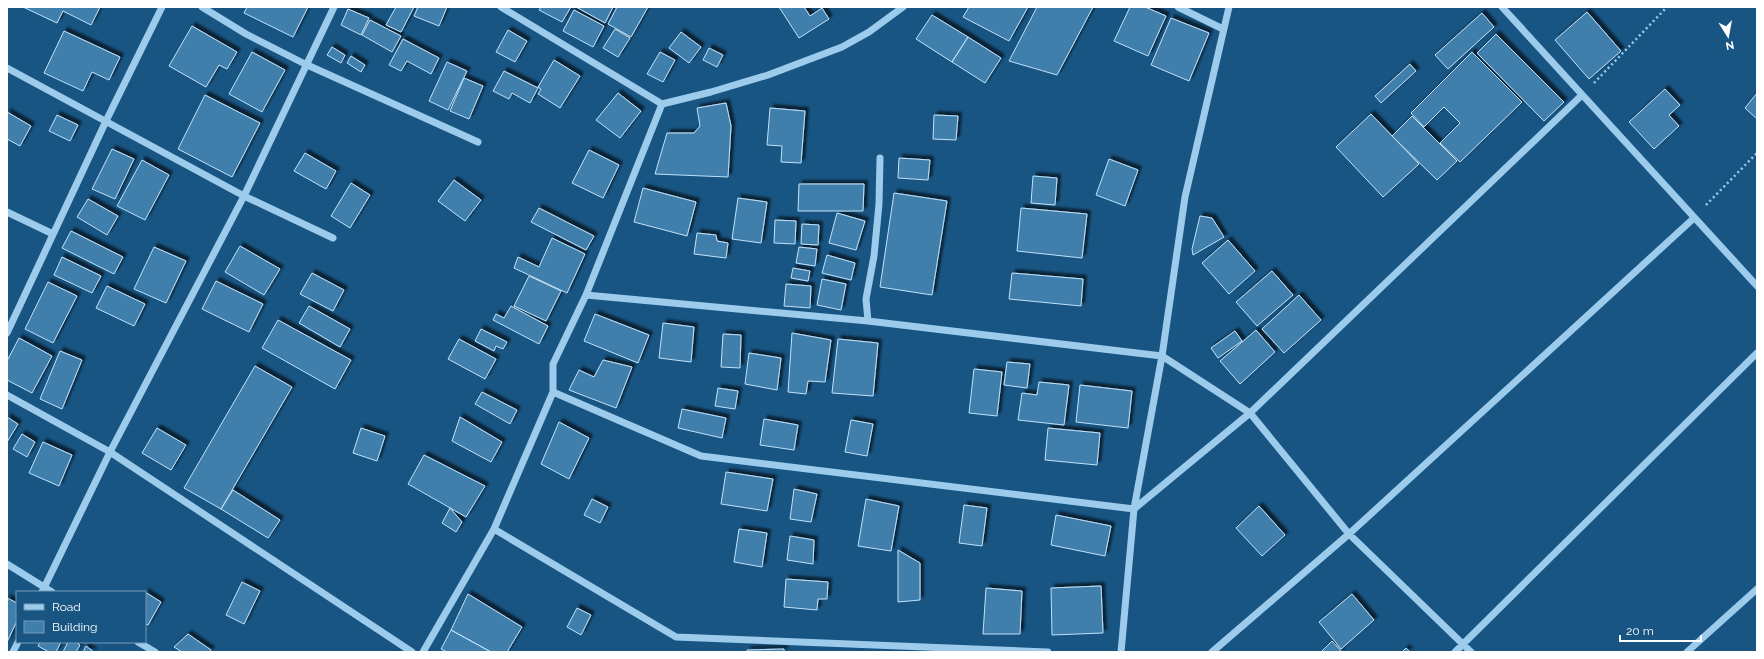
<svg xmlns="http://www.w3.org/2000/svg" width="1764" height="659" font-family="Raleway,sans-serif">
  <defs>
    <filter id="shadow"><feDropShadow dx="3.5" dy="-3.5" stdDeviation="1" flood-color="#0009"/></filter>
  </defs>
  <rect width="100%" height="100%" fill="#185583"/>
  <!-- building -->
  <path fill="#407fac" stroke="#c1e2f9" filter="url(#shadow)" d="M23,7h77l-9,18 -28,-14 -6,12z
    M247,7h61l-15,30 -49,-24z
    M396,7h18l-13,25 -15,-7z
    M418,7h29l-8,19 -25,-10z
    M541,7h30l-9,15 -23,-12z
    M576,7h37l-8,16z
    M617,7h31l-17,30 -23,-13z
    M779,7h25l6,9 12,-8 7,11 -30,19z
    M969,7h59l-19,34 -46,-24z
    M1037,7h56l-36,68 -48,-14z
    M1130,7h15l21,9 -18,40 -34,-15z
    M348,9l21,9 -8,17 -20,-10z
    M574,10l30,16 -11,21 -30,-16z
    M1587,12l34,39 -32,28 -34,-39z
    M1482,13l12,14 -46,42 -13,-14z
    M932,15l36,22 -16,25 -36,-23z
    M1171,18l38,15 -20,48 -38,-16z
    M370,20l31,16 -9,16 -30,-17z
    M192,26l45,26 -10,17 -8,-4 -13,22 -37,-21z
    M615,29l15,9 -12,19 -15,-9z
    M508,30l19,11 -12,21 -19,-10z
    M64,31l56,26 -11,23 -17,-8 -9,19 -39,-18z
    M681,32l20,15 -12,16 -20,-15z
    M1496,34l68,68 -20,19 -67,-68z
    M968,37l33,21 -16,25 -33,-21z
    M403,39l36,19 -8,16 -24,-13 -6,10 -12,-6z
    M332,47l13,8 -4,8 -14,-8z
    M709,48l14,7 -6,12 -14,-7z
    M252,52l33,18 -23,42 -33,-18z
    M660,52l15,8 -12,22 -16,-8z
    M1472,52l50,50 -62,60 -20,-19 20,-20 -16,-16 -20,20 -13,-14z
    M351,56l14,9 -4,7 -14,-9z
    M554,60l26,16 -20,32 -22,-14 3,-5 -3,-2z
    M447,62l20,9 -19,39 -19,-9z
    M1410,64l6,7 -35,32 -6,-7z
    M504,71l34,17 -8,15 -18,-10 -3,6 -16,-8z
    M464,78l19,8 -14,33 -19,-8z
    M1665,89l15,16 -11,10 10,11 -25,23 -25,-27z
    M618,93l23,18 -21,27 -24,-18z
    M1757,93v26l-12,-11z
    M205,95l55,28 -28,54 -54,-28z
    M726,103l5,23 -3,51 -73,-3 12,-41h27l6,-7 -3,-18z
    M770,108l35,3 -4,52 -20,-1 1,-16 -15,-1z
    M7,112l24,14 -11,20 -13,-7z
    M1371,114l48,50 -36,33 -47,-50z
    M57,115l21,10 -8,16 -21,-10z
    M934,115l24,1 -2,24 -23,-1z
    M1412,116l45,45 -20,19 -45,-44z
    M112,149l22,10 -19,40 -23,-10z
    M589,150l30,15 -16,33 -31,-15z
    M305,153l31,18 -10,18 -32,-18z
    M899,158l31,2 -2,20 -30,-2z
    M1109,159l29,11 -13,36 -29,-11z
    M142,160l27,15 -24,45 -28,-14z
    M1033,176l24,2 -2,27 -24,-2z
    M454,180l27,20 -16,21 -27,-20z
    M351,183l19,12 -20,33 -19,-12z
    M799,184h65l-1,27h-65z
    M643,188l53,14 -9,34 -53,-14z
    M894,193l53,8 -15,94 -52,-8z
    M738,198l29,4 -6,41 -29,-4z
    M88,199l30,17 -11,19 -30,-18z
    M539,208l55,28 -8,14 -55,-28z
    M1021,208l66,6 -5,44 -65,-7z
    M837,213l28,8 -9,29 -27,-7z
    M1200,216l12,2 12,19 -31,18 -1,-6z
    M775,220l21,1 -1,23 -21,-1z
    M802,224l17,1 -1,20 -17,-1z
    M71,231l52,26 -9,17 -52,-26z
    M697,233l19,2 1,6 11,2 -2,15 -32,-4z
    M552,238l33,16 -18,39 -53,-25 4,-11 21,10z
    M1228,240l27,31 -26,23 -27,-31z
    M240,246l40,23 -16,26 -39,-23z
    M154,247l32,14 -20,42 -32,-14z
    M799,247l18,2 -2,17 -19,-3z
    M827,255l28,8 -4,17 -29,-7z
    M62,257l39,19 -9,17 -38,-18z
    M793,268l17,3 -2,10 -17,-3z
    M1272,271l21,24 -36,31 -21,-24z
    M312,273l32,17 -11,21 -33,-17z
    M1012,273l71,6 -2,27 -72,-7z
    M529,276l32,15 -15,30 -32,-15z
    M822,279l24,5 -5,26 -24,-5z
    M216,281l47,23 -14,28 -47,-23z
    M48,282l29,14 -24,47 -28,-14z
    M786,284l25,2 -1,22 -26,-2z
    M107,286l38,18 -11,22 -38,-18z
    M1299,295l22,25 -37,33 -22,-24z
    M309,306l41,23 -10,18 -41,-24z
    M511,306l37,20 -9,18 -46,-24 3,-6 8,4z
    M595,314l54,21 -11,28 -54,-22z
    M278,320l73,40 -16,29 -73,-41z
    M663,323l31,4 -3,35 -32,-4z
    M481,329l26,13 -4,7 -7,-3 -2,5 -19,-10z
    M1256,330l19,22 -35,32 -20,-23z
    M1235,331l7,10 -24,17 -7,-10z
    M792,333l39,7 -6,42 -17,-1 -2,13 -18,-2z
    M723,334l18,1 -1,33 -19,-1z
    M19,338l33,18 -20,37 -25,-13v-19z
    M459,339l37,20 -11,20 -37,-20z
    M838,339l40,4 -5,53 -41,-3z
    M60,351l22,9 -20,49 -22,-10z
    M749,353l32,5 -4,32 -32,-6z
    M603,360l29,7 -16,41 -47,-18 10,-20 15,7z
    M1007,362l23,2 -3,24 -23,-3z
    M255,366l37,21 -71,122 -37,-21z
    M974,369l28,3 -5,44 -28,-3z
    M1039,382l30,3 -5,40 -46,-5 4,-27 15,2z
    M1080,385l52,6 -4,37 -52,-6z
    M718,388l20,3 -3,18 -20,-3z
    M482,392l35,18 -7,14 -35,-20z
    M682,409l44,9 -4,20 -44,-10z
    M7,417l11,7 -11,18z
    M460,417l42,25 -11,20 -39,-21z
    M764,419l34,6 -4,25 -34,-5z
    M851,420l22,4 -6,32 -22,-4z
    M559,422l30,16 -20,41 -28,-15z
    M157,428l29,17 -15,25 -29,-17z
    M361,428l24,8 -8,25 -24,-8z
    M1048,428l52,5 -3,32 -52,-5z
    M22,434l13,8 -8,15 -14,-8z
    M43,442l29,13 -13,31 -30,-13z
    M424,455l61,31 -19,31 -58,-33z
    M726,472l47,7 -6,32 -46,-7z
    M794,489l23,5 -6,28 -21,-3z
    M233,490l47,30 -12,18 -47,-29z
    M592,499l16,8 -8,16 -16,-8z
    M866,499l33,7 -8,45 -33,-5z
    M964,505l23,3 -5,38 -23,-3z
    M1259,506l26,29 -23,21 -26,-28z
    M450,508l12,14 -6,10 -14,-9z
    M1056,515l55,11 -6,30 -54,-11z
    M739,529l28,4 -5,34 -28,-5z
    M790,536l24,4 -1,24 -26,-4z
    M898,550l22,13v37l-22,2z
    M786,579l42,3 -1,17h-9l-1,11 -33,-3z
    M242,582l18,9 -16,33 -18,-9z
    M1101,586l2,47 -51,2 -1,-47z
    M986,588l36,3 -2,43h-37z
    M145,592l16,10 -13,23 -3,-1z
    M468,594l54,33 -15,25h-16l-40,-22z
    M1352,594l22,26 -33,29 -22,-27z
    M7,598l10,5v18l-10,21z
    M577,608l14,7 -10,20 -14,-8z
    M451,630l40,22h-44l-6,-3z
    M188,634l23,16 -1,2h-28l-8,-5z
    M1332,641l10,11h-21z
    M40,642h21l-5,10h-7l-11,-6z
    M68,642h8l4,3 -4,7h-13z
    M86,646l8,6h-11z
    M1406,648l4,4h-8z
    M784,649v3h-37v-2z"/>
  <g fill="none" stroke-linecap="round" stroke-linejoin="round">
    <!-- path -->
    <path stroke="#9ccbec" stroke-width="2.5" stroke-dasharray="2 3" stroke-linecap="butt" d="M1594,83l73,-76
      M1706,205l51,-52"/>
    <!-- minor -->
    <path stroke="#9ccbec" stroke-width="7" d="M202,7l44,27 59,30 173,78
      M501,7l161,97 49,-12 57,-17 74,-28 27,-15 34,-25
      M1178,7l45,22
      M1502,7l255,279
      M7,68l237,128 89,42
      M7,212l46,22
      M586,295l282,26 294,35 88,57 99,121 122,118
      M868,321l-2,-22 8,-43 5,-52 1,-46
      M7,333l99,-212 56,-114
      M553,392l148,64 433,53 116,-96 332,-318
      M7,395l103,57 302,200
      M494,529l182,108 372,15
      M7,564l45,28
      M42,592l68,-140 134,-256 90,-189
      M138,642l17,10
      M13,652l5,-10
      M423,652l71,-123 59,-137v-28l33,-69 76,-191
      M1121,652l13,-143 28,-153 23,-159 44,-190
      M1212,652l137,-118 345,-316
      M1455,652l302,-299
      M1687,652l70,-63"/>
  </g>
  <!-- border -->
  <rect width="1764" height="659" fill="none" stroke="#ffffff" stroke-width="16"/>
  <!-- legend -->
  <rect x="16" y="591" width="130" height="52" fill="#185583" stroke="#7499b5"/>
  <rect x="24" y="604" width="20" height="6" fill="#9ccbec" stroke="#7499b5"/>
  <text x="52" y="611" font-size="12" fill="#ffffff">Road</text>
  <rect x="24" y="621" width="20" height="12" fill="#407fac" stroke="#7499b5"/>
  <text x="52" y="631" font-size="12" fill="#ffffff">Building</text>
  <!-- north arrow -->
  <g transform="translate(1728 36) rotate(169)" stroke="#185583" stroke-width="3" paint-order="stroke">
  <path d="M0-3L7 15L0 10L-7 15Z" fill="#ffffff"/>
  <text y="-6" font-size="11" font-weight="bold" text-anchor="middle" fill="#ffffff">N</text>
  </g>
  <!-- scale -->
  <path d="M1620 635v6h81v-6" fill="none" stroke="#ffffff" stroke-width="2"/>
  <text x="1626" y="635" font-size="12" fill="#ffffff" stroke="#185583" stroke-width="3" paint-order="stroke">20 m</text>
</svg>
